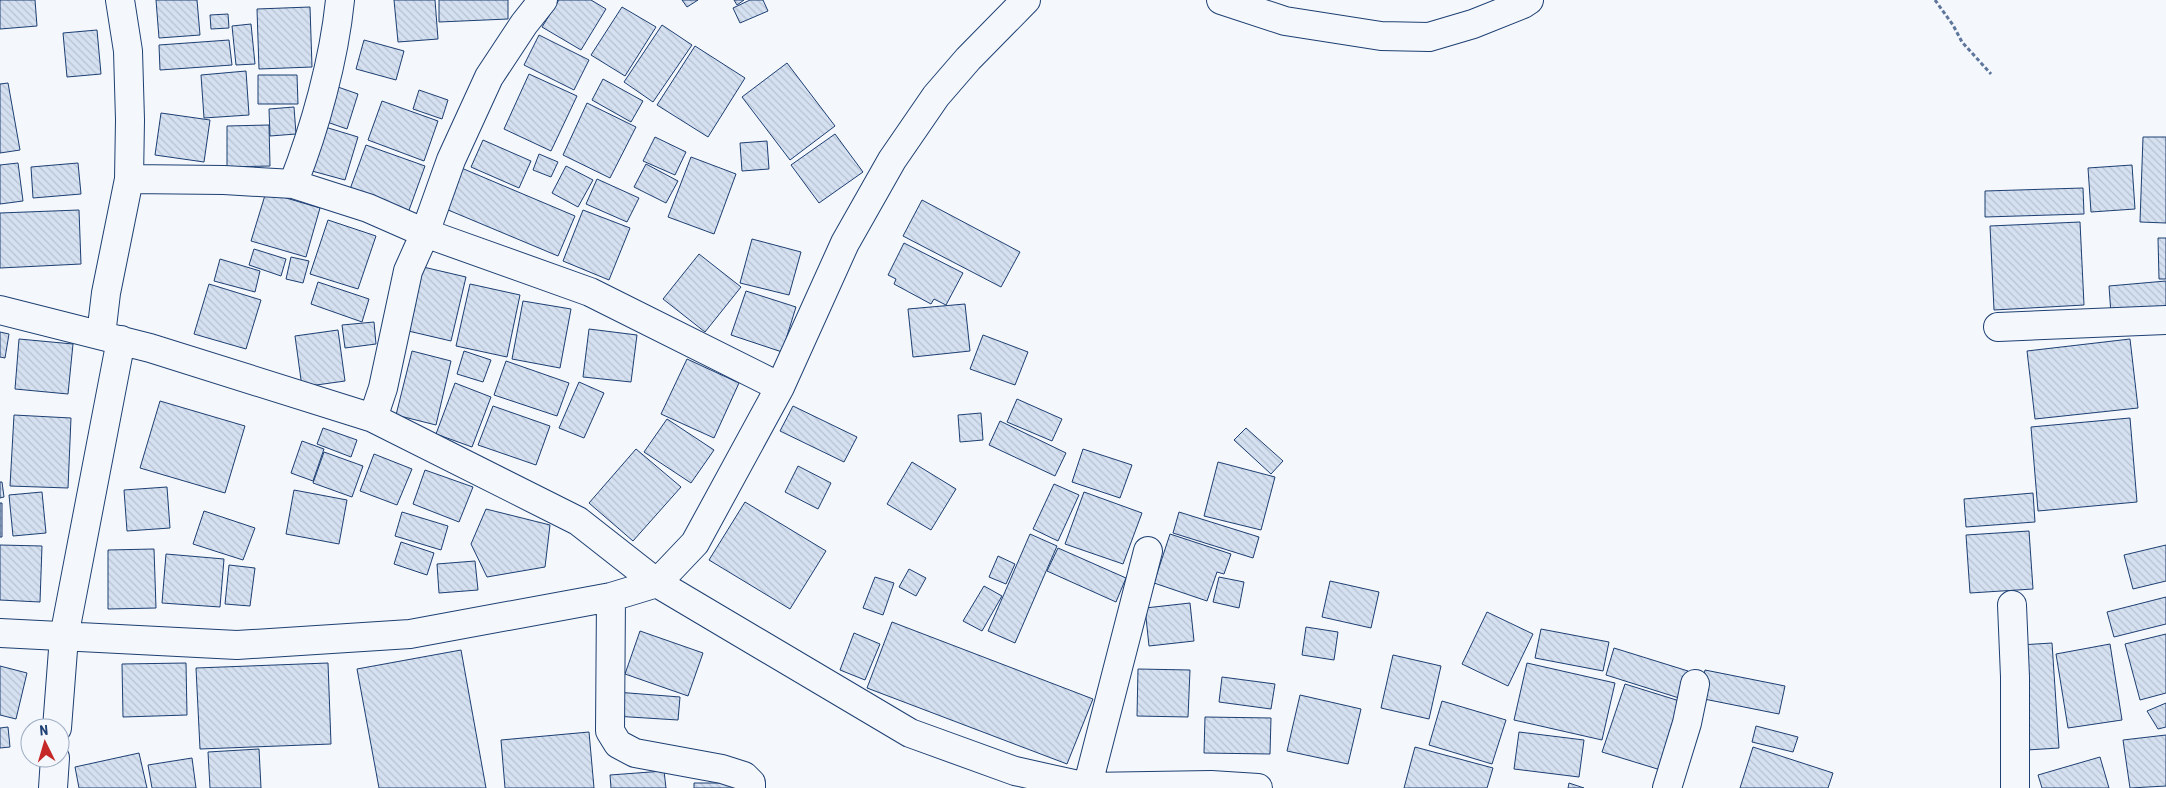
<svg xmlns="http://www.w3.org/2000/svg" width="2166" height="788" font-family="'Roboto Condensed',sans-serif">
  <defs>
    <pattern id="building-back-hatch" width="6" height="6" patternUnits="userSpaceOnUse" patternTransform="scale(1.25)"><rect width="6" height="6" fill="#d5e0f0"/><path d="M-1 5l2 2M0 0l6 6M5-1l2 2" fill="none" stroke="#b6c1d1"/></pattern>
  </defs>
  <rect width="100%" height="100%" fill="#f4f7fb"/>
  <!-- building -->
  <path fill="url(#building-back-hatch)" stroke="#1d3f73" d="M0,0h35l2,26 -37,3z
    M156,0h41l3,35 -41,3z
    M394,0h41l3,39 -40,3z
    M439,0h69v19l-69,3z
    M559,0h32l15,9 -25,41 -39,-23z
    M682,0h16l-11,7z
    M734,0h10l-7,5z
    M750,0h13l5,11 -28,12 -7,-15z
    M310,7l2,60 -53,2 -2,-60z
    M622,7l34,20 -31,49 -34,-21z
    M228,14l1,14 -18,1 -1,-14z
    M251,24l4,40 -19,1 -4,-39z
    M662,25l30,20 -39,57 -29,-20z
    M97,30l4,44 -34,3 -4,-44z
    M539,35l50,25 -15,30 -50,-25z
    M229,40l3,25 -72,5 -1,-25z
    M364,40l40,11 -8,29 -40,-11z
    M695,46l50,32 -37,59 -51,-32z
    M787,63l48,63 -45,34 -48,-63z
    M246,71l3,44 -45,3 -3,-43z
    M529,74l48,22 -26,55 -47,-22z
    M258,75h39l1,29h-40z
    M603,79l40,22 -12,21 -39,-22z
    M8,83l12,67 -20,3v-69z
    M335,86l23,8 -11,35 -23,-8z
    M419,90l29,10 -6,19 -29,-10z
    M382,101l56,20 -14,40 -56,-21z
    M587,103l49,24 -26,51 -47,-23z
    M294,107l2,27 -26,2 -1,-27z
    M161,113l49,7 -6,42 -49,-7z
    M269,125l1,41 -43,1v-41z
    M325,127l33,10 -13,43 -33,-9z
    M835,134l28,38 -44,31 -28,-38z
    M655,137l31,15 -11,23 -32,-14z
    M2143,137h23v86l-26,-1z
    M483,140l48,21 -12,27 -48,-21z
    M767,141l2,28 -27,2 -2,-28z
    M366,145l59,21 -17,47 -59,-21z
    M539,154l19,8 -7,15 -18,-7z
    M691,157l45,17 -22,60 -46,-17z
    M18,163l5,38 -23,3v-39z
    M78,163l3,31 -48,4 -2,-31z
    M646,164l32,17 -12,22 -32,-16z
    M2132,165l3,44 -44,3 -3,-44z
    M566,166l27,14 -15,27 -26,-14z
    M459,167l116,49 -17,40 -117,-49z
    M597,179l42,19 -12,24 -41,-18z
    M2083,188l1,26 -99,3v-26z
    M266,192l54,16 -14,49 -55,-16z
    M922,200l98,52 -19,35 -98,-51z
    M79,210l2,54 -81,4v-55z
    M583,210l47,18 -21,52 -46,-19z
    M328,220l48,16 -18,53 -48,-15z
    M2080,222l4,83 -90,5 -4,-84z
    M2158,238h8v41h-7z
    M752,239l49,13 -12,43 -49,-12z
    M904,243l59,30 -17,32 -12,-6 -3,5 -37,-20 2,-5 -8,-4z
    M254,249l32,10 -5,17 -32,-11z
    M699,254l42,33 -36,45 -42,-33z
    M291,257l18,4 -6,22 -17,-4z
    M220,259l40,12 -5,21 -41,-11z
    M419,266l47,11 -15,64 -47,-11z
    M2166,281v29l-55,4 -2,-28z
    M318,282l51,17 -7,23 -51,-18z
    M209,284l52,16 -15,49 -52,-15z
    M470,284l50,11 -13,62 -51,-11z
    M746,291l50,16 -14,45 -51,-17z
    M523,301l48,8 -11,59 -48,-9z
    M965,304l5,47 -57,6 -5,-48z
    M374,322l2,22 -31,4 -3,-23z
    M589,329l48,6 -6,47 -48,-5z
    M338,330l7,51 -43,6 -7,-51z
    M0,332l9,2 -4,24 -5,-1z
    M983,335l45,17 -13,33 -45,-16z
    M19,339l54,5 -5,50 -53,-5z
    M2130,339l8,69 -103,11 -8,-68z
    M412,351l39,10 -15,64 -40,-10z
    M464,351l27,9 -8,22 -26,-8z
    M687,359l52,24 -25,55 -53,-24z
    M506,361l63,22 -12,33 -63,-21z
    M579,382l25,11 -20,45 -25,-10z
    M455,383l36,14 -19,50 -36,-13z
    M1017,399l45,20 -10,22 -45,-19z
    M160,401l85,25 -20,67 -85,-25z
    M493,406l57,20 -14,39 -58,-20z
    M793,406l64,31 -13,25 -64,-31z
    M981,413l2,27 -23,2 -2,-27z
    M14,415l57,3 -3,70 -58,-2z
    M2130,418l7,84 -99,9 -7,-84z
    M667,419l47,31 -23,33 -47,-31z
    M1000,421l66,32 -11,23 -66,-31z
    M323,428l34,12 -6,17 -34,-13z
    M1246,428l37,33 -12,13 -37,-34z
    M302,441l22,8 -11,32 -22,-8z
    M636,449l45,38 -48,54 -44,-38z
    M1083,449l49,16 -12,33 -48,-16z
    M324,452l39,14 -11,31 -39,-14z
    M374,454l38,15 -15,36 -37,-14z
    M912,462l44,27 -25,41 -44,-26z
    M1218,462l57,15 -14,53 -57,-14z
    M798,466l33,17 -13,26 -33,-17z
    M425,470l48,17 -14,35 -46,-18z
    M0,482h2l2,15 -4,1z
    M1054,484l25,11 -21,46 -25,-12z
    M167,487l3,41 -43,3 -3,-41z
    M294,490l53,10 -8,44 -53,-10z
    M42,492l4,41 -33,3 -4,-41z
    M1084,492l58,21 -19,51 -58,-20z
    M2033,493l2,29 -69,5 -2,-28z
    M745,502l81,49 -36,58 -81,-49z
    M0,503h2v34h-2z
    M486,509l64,16 -5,42 -58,10 -16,-33z
    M204,511l51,17 -12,32 -50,-16z
    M402,512l46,14 -7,24 -46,-14z
    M1179,512l80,25 -6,21 -80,-25z
    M2029,531l4,58 -63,4 -4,-58z
    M1030,534l27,12 -42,97 -27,-12z
    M1170,534l61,20 -7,20 -7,-2 -10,29 -53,-18z
    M401,542l33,11 -7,22 -33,-11z
    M0,545l42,1 -2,56 -40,-2z
    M2166,545v36l-33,8 -9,-34z
    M1058,548l68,30 -10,24 -69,-31z
    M154,549l2,59 -48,1v-59z
    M166,554l58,5 -4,48 -58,-4z
    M998,556l17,8 -9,20 -17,-7z
    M475,561l3,29 -39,3 -2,-29z
    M229,565l26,3 -5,38 -25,-2z
    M909,569l17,9 -10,18 -17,-9z
    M875,577l19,6 -11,32 -20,-7z
    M1219,577l25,5 -5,26 -26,-6z
    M1330,581l49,11 -8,36 -49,-11z
    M984,586l18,10 -20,35 -19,-10z
    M2166,597v27l-52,13 -7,-25z
    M1190,603l4,38 -45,5 -4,-38z
    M1487,612l46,22 -25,52 -46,-22z
    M892,622l201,77 -26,65 -200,-76z
    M1306,627l32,5 -4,28 -32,-5z
    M1541,629l68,13 -6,29 -68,-13z
    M640,631l63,22 -15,43 -63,-22z
    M854,633l26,11 -15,36 -25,-10z
    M2166,634v59l-26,7 -15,-56z
    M2052,643l7,105 -32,2 -7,-105z
    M2110,644l12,76 -54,8 -12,-74z
    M1614,648l74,23 -9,27 -73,-23z
    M461,650l25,138h-107l-22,-119z
    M1393,655l48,11 -12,53 -48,-11z
    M186,663l1,52 -64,2 -1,-53z
    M328,663l3,81 -131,5 -4,-81z
    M1527,663l88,20 -13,57 -88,-20z
    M0,666l27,7 -11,46 -16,-4z
    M1138,669l52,1 -2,47 -51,-1z
    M1705,670l80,16 -6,28 -80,-16z
    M1222,677l53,7 -4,25 -52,-7z
    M1625,684l61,19 -22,68 -62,-19z
    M616,692l64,5 -2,23 -64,-4z
    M1300,695l61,14 -13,55 -61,-13z
    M1442,701l64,19 -14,44 -63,-19z
    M2166,703v24l-8,2 -11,-18z
    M1205,717l66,1 -1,36 -66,-1z
    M1756,726l42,11 -5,15 -41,-10z
    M8,727l2,20 -10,1v-20z
    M589,732l5,56h-89l-4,-48z
    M1519,732l65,8 -5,37 -65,-8z
    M2166,735v51l-36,2 -7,-48z
    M1415,747l78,21 -6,20h-83z
    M1753,747l80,26 -5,15h-88z
    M259,749l2,39h-51l-2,-36z
    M139,753l8,35h-68l-4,-21z
    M2100,757l9,31h-67l-4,-13z
    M192,758l4,30h-44l-4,-23z
    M664,771l2,17h-55l-1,-13z
    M694,783h40v5h-40z
    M1569,783l15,5h-16z"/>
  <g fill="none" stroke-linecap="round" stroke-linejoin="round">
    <defs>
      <path id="minor" d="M1221,0l64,21 96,15 48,1 44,-13 50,-20 6,-4
        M129,179l95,1 69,4 75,24 57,25 165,59 190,95
        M293,184c22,-56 41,-124 47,-184
        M0,310l150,38 223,70 205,103 79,62 253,150 105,38 72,16 124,-2 47,3
        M1998,327l168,-7
        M101,335l5,-42 23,-114 1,-59 -2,-69 -8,-51
        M373,418l10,-30 25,-117 17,-38 26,-73 38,-83 35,-53 19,-24
        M611,597l-1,134 8,13 17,9 87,16 22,7 7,7v5
        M2012,605l3,72v111
        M0,633l237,12 173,-11 201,-37 46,-14 38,-40 85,-156 65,-144 47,-83 44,-64 32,-37 58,-59
        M57,728l7,-91 57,-297
        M53,788l2,-30
        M1087,788l61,-237
        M1667,788l20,-65 8,-39"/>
    </defs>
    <!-- minor casing -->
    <use href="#minor" stroke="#1d3f73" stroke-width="30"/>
    <!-- path -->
    <path stroke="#5e769c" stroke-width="3" stroke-dasharray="4 2.5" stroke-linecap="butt" d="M1935,0l18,25 9,17 29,32"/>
    <!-- minor -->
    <use href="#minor" stroke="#f4f7fb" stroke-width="28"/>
  </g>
  <!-- north arrow -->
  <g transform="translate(45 743) rotate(355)"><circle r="24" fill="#f4f7fb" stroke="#9eadc5"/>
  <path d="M0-4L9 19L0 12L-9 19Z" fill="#c62828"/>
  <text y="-8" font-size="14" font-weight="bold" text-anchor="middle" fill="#1d3f73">N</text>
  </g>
</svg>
